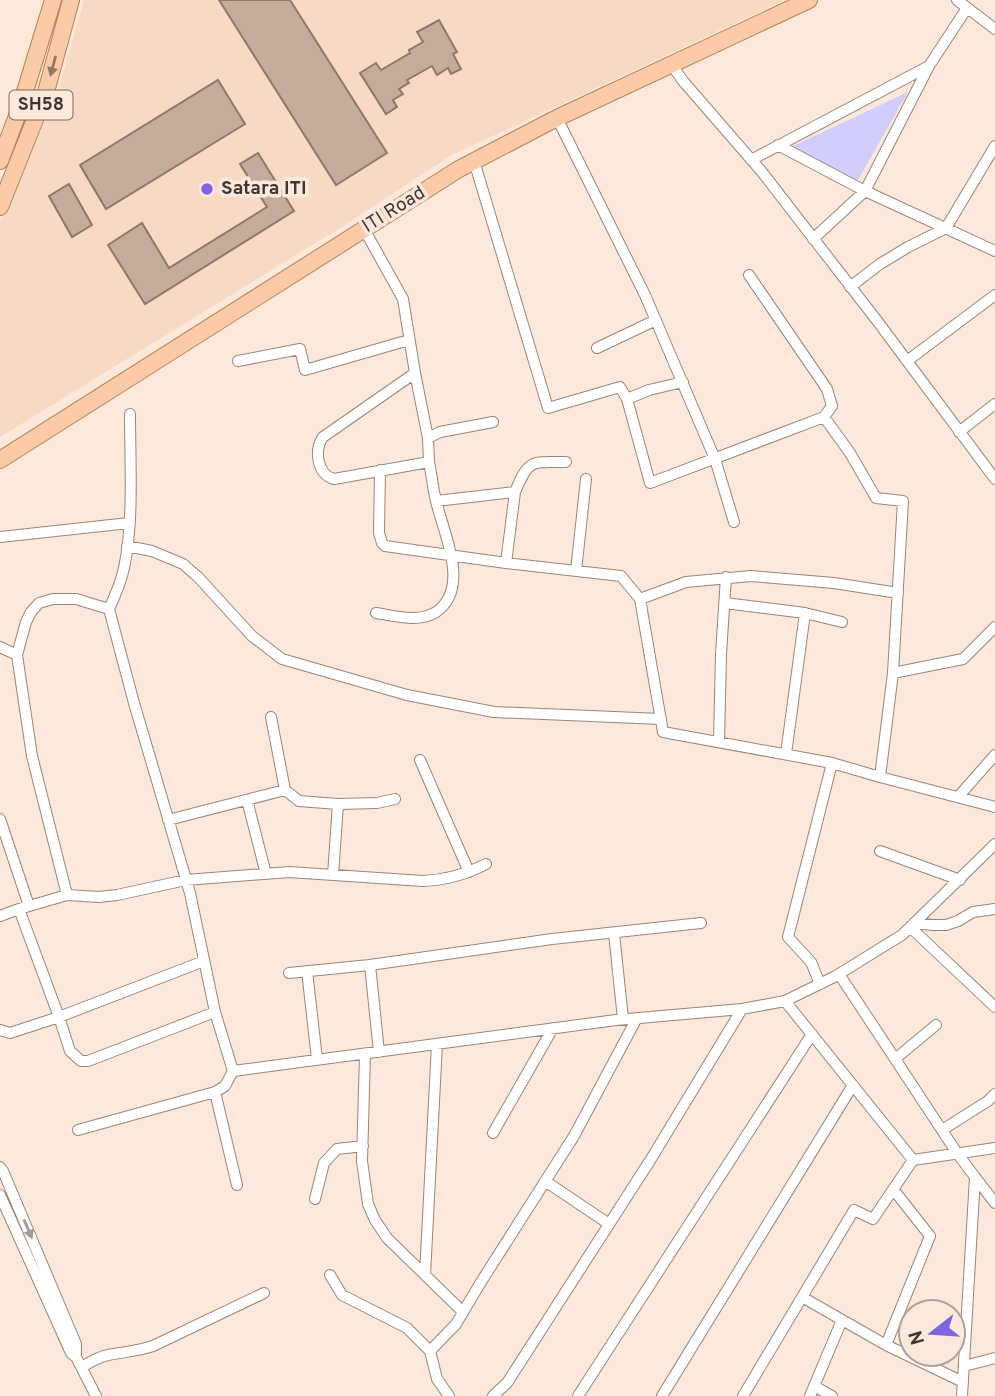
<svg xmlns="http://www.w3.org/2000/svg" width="995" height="1396" font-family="Overpass,sans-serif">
  <rect width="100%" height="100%" fill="#fce9db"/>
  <!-- built -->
  <path fill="#f8dac4" d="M84,0h701l-335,156 -105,69 -345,212v-214l59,-135z"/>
  <!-- green -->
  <path fill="#d1cdfd" d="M908,92l-50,88 -67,-33z"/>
  <!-- building -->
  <path fill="#c3ac9c" stroke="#8e7969" stroke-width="2" d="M219,0h71l97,153 -51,32z
    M439,20l18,32 -4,2 8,15 -10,5 -3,-6 -11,7 -5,-9 -25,14 2,3 -10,6 4,5 -10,6 4,7 -11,7 -26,-41 16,-10 5,7 29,-17 -1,-3 14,-8 -6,-10z
    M218,80l27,44 -139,85 -26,-44z
    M258,153l36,58 -149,93 -37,-59 34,-22 27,45 98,-61 -27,-43z
    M69,184l23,41 -20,12 -23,-41z"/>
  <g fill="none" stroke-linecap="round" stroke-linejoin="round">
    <defs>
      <path id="minor" d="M957,0l38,29
        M671,64l12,17 79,91 116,150 117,157
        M557,118l88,177 70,164 19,63
        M778,145l87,46 130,60
        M751,160l178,-94 38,-58
        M474,161l74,247 72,-21 7,12 23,84 174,-66 8,-11 -5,-17 -78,-114
        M364,229l39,70 12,74 -92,64c-9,13 -6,38 11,42l95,-17c3,14 4,29 8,43 8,31 33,84 -1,107 -17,11 -42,4 -60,1
        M813,239l52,-48 64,-125
        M850,287l30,-23 28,-17 38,-19 49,-82
        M597,348l59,-28
        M238,361l62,-12 5,21 104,-30
        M907,361l88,-66
        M415,373l13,65
        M627,399l22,-9 34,-8
        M824,417l26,36 26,45 27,3 -10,172 70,-14 32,-32
        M959,432l36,-28
        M429,462l-1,-24 12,-6 53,-10
        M380,470l-1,63 3,10 3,3 121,17 115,13 19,23 23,133 169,31 -44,174 23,25 9,22
        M436,501l79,-9c14,-34 17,-30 51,-30
        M0,537l129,-14
        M127,546l25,5 31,13 15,13 54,59 30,23 125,36 87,17 167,7
        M506,563l9,-71
        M576,571l10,-92
        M640,599l46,-17 65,-6 83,7 64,10
        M725,603l80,10 37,9
        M109,609c6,-13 12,-27 15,-41 10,-46 6,-106 6,-154
        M0,647l17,8
        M893,673l-13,104 115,30
        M271,717l14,73
        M719,742l2,-88 5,-77
        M786,754l19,-141
        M420,760l49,112
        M832,763l48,14
        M958,797l37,-42
        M247,800l19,74
        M0,819l29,87
        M168,820l117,-30 14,11 39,3
        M880,851l80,29
        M333,875l5,-71 39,-1 18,-4
        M67,895l32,2 18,-2 69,-15 103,-8 134,9c23,-1 42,-6 63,-17
        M19,909l48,-14 -35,-139 -15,-101 9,-33 5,-10 8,-9 14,-4h23l33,10 25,94 56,190 25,119 18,59 383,-51 126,-11 43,-8 49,-24 68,-42 93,-91
        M0,916l19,-7 40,108 11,34 11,10h7l127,-49
        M914,923l19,2h13l12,-4 15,-9 22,-3
        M910,927l85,80
        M614,933l9,86
        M307,971l10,88
        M289,973l81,-8
        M839,974l118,179 18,24 -13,219
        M785,1001l128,159 82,-12
        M0,1030l10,3 49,-16 145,-56
        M379,1052l-9,-87 182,-26 149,-16
        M365,1054l-3,107 6,43 7,16 12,18 76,74
        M895,1059l41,-34
        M215,1092l22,93
        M78,1130l137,-38 10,-6 8,-15
        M942,1130l46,-29 7,-7
        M493,1133l60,-105
        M0,1167l3,4 73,173v13
        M975,1177l20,26
        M545,1181l64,43
        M0,1195l71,158 5,4 20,39
        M315,1199l9,-36 13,-14 26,-3
        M330,1275l12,20 65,33 23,23 7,28 12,17
        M425,1275l12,-231
        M802,1297l84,48 77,37
        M886,1345l44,-109 -37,-47
        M430,1351l26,-27 25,-42 93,-146 63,-118
        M964,1366l31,-8
        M82,1367c8,-5 16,-10 26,-12 15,-3 30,-4 45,-9l111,-53
        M814,1386l18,10
        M493,1396l14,-13 144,-224 91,-150
        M578,1396l234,-362
        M662,1396l191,-311
        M743,1396l111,-186 19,9 40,-59
        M810,1396l32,-76"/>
      <path id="primary" d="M0,161l20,-53 33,-108
        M0,207l46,-115 25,-92
        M0,460l459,-291 98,-51 252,-118"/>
    </defs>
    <!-- minor casing -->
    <use href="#minor" stroke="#9b8575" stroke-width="12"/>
    <!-- primary casing -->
    <use href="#primary" stroke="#b68156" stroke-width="18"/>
    <!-- minor -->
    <use href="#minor" stroke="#fff" stroke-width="10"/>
    <!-- primary -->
    <use href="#primary" stroke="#facba6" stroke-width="16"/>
  </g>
  <!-- one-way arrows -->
  <defs><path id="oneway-solid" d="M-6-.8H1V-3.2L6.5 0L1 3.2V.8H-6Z" transform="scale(1.75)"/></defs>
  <use fill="#947a65" href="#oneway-solid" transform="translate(53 66) rotate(105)"/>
  <use fill="#a09b98" href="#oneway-solid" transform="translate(28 1229) rotate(67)"/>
  <!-- markers -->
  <circle fill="#7e66e2" stroke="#fce9db" stroke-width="2.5" cx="207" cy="189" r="7"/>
  <g text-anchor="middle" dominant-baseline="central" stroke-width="7" stroke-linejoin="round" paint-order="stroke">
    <!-- shield labels -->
    <rect fill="#fce9db" stroke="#786c63" stroke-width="2" x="9.5" y="90.5" width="63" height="29" rx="5"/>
    <g font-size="18" font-weight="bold" fill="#403730">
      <text x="41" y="105">SH58</text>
    </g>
    <!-- poi labels -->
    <g font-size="19" font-weight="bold" fill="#403730" stroke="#fce9db" text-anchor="start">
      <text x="221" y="189">Satara ITI</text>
    </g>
    <!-- street labels -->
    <g font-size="19" fill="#403730" stroke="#fce9db">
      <text transform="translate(394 210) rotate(-32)">ITI Road</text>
    </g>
  </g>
  <!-- north arrow -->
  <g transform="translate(932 1333) rotate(253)"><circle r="33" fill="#fce9db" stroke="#b1a297" stroke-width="2"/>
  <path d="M0-5L12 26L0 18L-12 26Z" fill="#7e66e2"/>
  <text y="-10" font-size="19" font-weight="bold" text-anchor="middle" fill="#403730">N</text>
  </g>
</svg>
